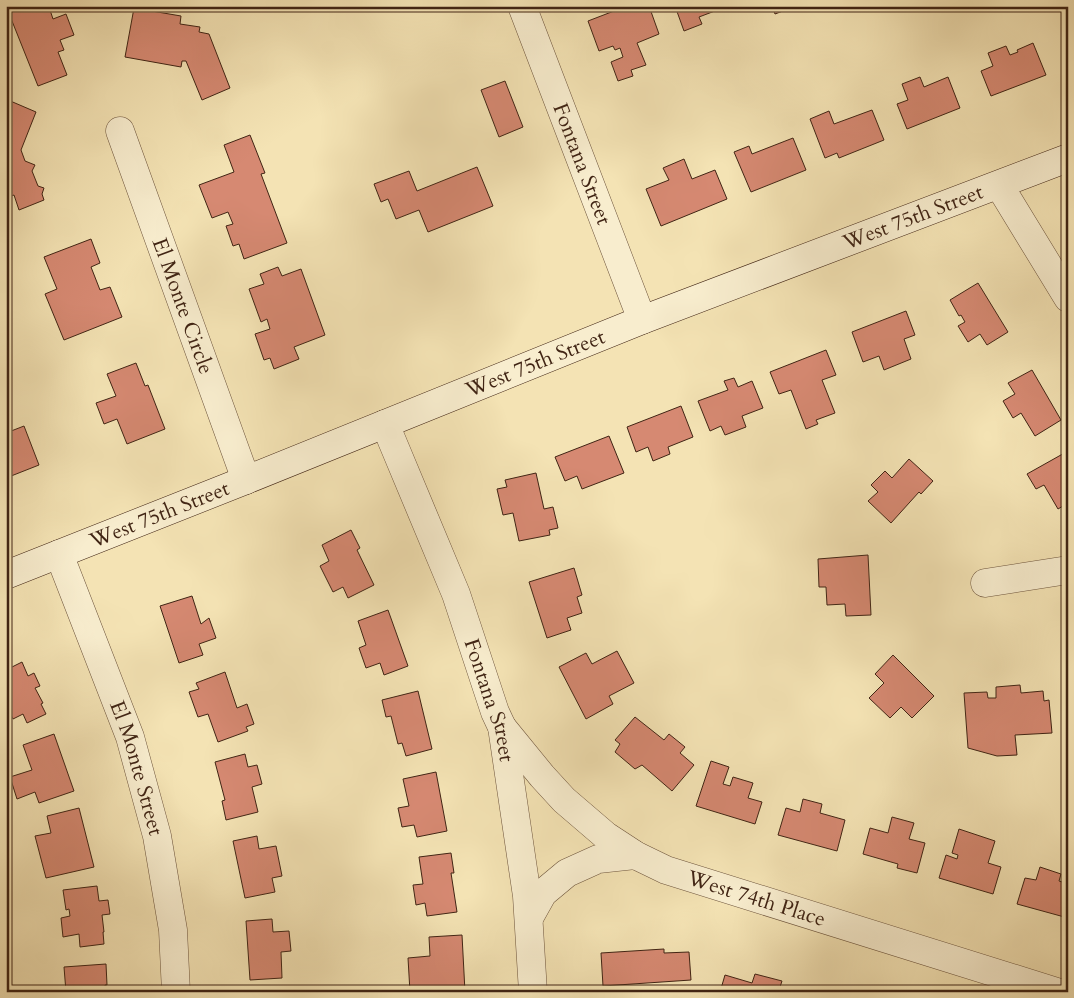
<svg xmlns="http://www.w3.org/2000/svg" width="1074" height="998" font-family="Cardo,serif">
  <rect width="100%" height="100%" fill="#f4e3b4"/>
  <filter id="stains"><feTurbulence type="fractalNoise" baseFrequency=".004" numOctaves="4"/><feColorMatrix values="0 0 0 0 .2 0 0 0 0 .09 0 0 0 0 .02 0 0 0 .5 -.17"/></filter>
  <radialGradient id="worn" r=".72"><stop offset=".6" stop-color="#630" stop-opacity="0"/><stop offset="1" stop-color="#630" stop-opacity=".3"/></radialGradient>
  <!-- building -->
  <path fill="#d68972" stroke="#402414" d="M6,6h53l-9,4 3,9 13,-5 8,21 -14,5 4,10 -6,2 9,23 -29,11z
    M627,6h22l10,28 -22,9 9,22 -15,5 2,6 -15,5 -7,-19 12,-5 -3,-9 -5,2 -2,-4 -14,5 -11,-30z
    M675,6h53l-29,11 3,7 -18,7z
    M772,6h24l-21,8z
    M134,8l47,8 -1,8 20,3 -1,5 10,2 21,54 -28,12 -16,-39h-4l-1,6 -56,-10z
    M1033,43l13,32 -55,21 -10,-25 12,-5 -5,-13 18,-7 4,9 8,-3 -1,-2z
    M920,77l4,10 24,-10 12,31 -53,21 -10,-25 11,-4 -6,-16z
    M505,81l18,46 -24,10 -18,-47z
    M8,100l28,12 -15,38 4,11 10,4 -3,6 6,15 6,2 -2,6 2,6 -25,10 -5,-15 -8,3v-94z
    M872,110l12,30 -45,18 -2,-5 -12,5 -15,-39 19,-8 5,13z
    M250,135l15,38 -4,1 26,69 -43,16 -5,-15 -6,2 -7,-20 7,-2 -5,-12 -16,6 -13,-33 35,-13 -10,-27z
    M793,138l13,32 -55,22 -17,-40 15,-6 3,8z
    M684,159l8,20 23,-9 12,29 -66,27 -15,-37 23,-9 -6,-12z
    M477,167l16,39 -65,26 -9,-22 -23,9 -8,-20 -7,3 -7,-18 35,-13 8,20z
    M91,239l9,24 -9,4 9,23 10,-3 12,30 -58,23 -19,-46 12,-5 -13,-32z
    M278,267l4,9 19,-7 24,66 -31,12 5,12 -25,10 -4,-11 -6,2 -9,-26 15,-5 -3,-10 -6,3 -12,-33 15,-5 -4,-10z
    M978,283l30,49 -21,13 -7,-11 -12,8 -10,-16 7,-4 -4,-7 -2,1 -9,-16z
    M906,311l9,24 -11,4 7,20 -27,11 -5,-14 -16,6 -11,-30z
    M826,350l10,25 -14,5 13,33 -19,7 2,4 -12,5 -15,-39 -12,4 -9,-22z
    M136,363l9,23 3,-1 17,44 -38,15 -10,-25 -13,5 -8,-21 20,-7 -9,-22z
    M1032,370l29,50 -26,16 -14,-23 -8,5 -10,-17 12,-7 -7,-11z
    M734,378l4,9 14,-6 11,27 -21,8 4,11 -21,8 -4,-9 -11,5 -12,-30 30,-11 -4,-9z
    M681,406l12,31 -25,10 2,7 -17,7 -5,-14 -12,5 -9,-25z
    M24,426l15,39 -33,13v-45z
    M609,436l15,37 -42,16 -5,-13 -12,5 -10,-24z
    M1068,451v52l-10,6 -14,-24 -8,4 -9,-15z
    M909,459l24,22 -12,13 -2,-2 -28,31 -23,-22 10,-9 -7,-7 14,-14 7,7z
    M536,473l8,36 9,-2 5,21 -9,2 1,5 -31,6 -6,-28 -10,2 -6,-26 10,-2 -2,-7z
    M351,530l9,18 -3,2 17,35 -26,13 -5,-11 -10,5 -13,-26 9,-5 -7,-16z
    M868,555l3,60 -25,1 -1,-12 -18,1 -1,-18h-7l-1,-28z
    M574,568l8,27 -5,2 5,16 -15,5 4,12 -24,8 -18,-56z
    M192,596l9,28 8,-6 7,20 -17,6 4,11 -24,8 -19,-57z
    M388,610l20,56 -24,9 -4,-12 -14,5 -7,-20 7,-3 -8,-24z
    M617,651l17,32 -25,13 4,8 -27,15 -27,-52 27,-14 6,11z
    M893,655l41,41 -22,22 -11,-11 -11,11 -21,-20 15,-15 -9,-9z
    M22,662l6,14 6,-3 6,13 -5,2 8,15 -2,1 5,10 -19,9 -4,-9 -10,5 -7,-13v-36z
    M225,672l12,36 10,-4 7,20 -8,3 2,4 -30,11 -10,-28 -10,3 -9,-25 10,-3 -3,-6z
    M1020,685l1,8 22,-2 1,10 5,-1 3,33 -37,2 2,20 -20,1 -29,-8 -4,-55 23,-1 1,6h8v-11z
    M418,691l14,58 -26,7 -4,-13 -4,1 -7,-28 -5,1 -4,-17z
    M635,717l29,23 5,-6 16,13 -5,6 14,12 -22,26 -30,-26 -7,4 -20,-17 5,-8 -5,-4z
    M54,734l20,57 -35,12 -4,-11 -18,7 -7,-22 22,-7 -9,-25z
    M245,754l3,13 9,-2 5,19 -10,3 6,25 -32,8 -4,-19 3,-1 -10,-38z
    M711,761l18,6 -6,17 7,2 3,-9 20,6 -5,15 14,4 -7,22 -59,-18z
    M436,772l11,59 -30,6 -3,-12 -12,2 -4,-19 11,-2 -6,-27z
    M803,799l19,5 -2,9 25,7 -8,31 -59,-16 8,-27 14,4z
    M79,808l15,59 -48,11 -11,-42 16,-3 -4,-17z
    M892,817l22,6 -5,16 16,4 -8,30 -20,-5 1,-4 -35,-10 7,-26 18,5z
    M959,829l36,12 -7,22 13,4 -8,27 -54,-16 7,-23 11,4 1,-4 -6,-2z
    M257,836l2,13 17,-3 6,30 -10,2 3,14 -30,6 -12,-57z
    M451,853l3,20h-3l6,39 -30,4 -2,-13 -9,2 -3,-20 10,-1 -4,-27z
    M1040,867l21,7 -2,7 9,3v34l-51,-14 8,-26 11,2z
    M97,886l2,15 9,-1 2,14 -8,1 2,17h-1l1,12 -24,3 -1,-13 -16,3 -2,-19 9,-2 -1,-7 -3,1 -3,-20z
    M272,919l1,13 16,-1 2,20 -10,1 1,26 -32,2 -4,-59z
    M462,935l3,57h-55l-2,-34 22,-2 -1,-19z
    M664,949v4l25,-1 2,28 -88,6 -2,-33z
    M106,964l1,21h-2l1,7h-40l-2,-25z
    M755,974l27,7 -3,9 6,2h-65l5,-17 27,8z"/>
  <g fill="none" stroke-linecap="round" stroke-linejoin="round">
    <defs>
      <g id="minor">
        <path id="s1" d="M522,6l120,314"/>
        <path id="s2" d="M120,131l126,349"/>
        <path d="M999,185l69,113"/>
        <path id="s3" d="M385,424l71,170 39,118 7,15 25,169 6,96"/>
        <path id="s4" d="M59,554l71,183 27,99 16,94 3,62"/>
        <path d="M985,583l83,-13"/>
        <path id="s5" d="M502,727l40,49 22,24 42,36 29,19 31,15 391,122"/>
        <path d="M529,918l14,-25 24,-20 31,-14 37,-4"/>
      </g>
      <g id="secondary">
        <path id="s6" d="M6,575l240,-95 396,-160 426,-162"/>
      </g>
    </defs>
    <!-- minor casing -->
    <use href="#minor" stroke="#6d543c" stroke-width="29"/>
    <!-- secondary casing -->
    <use href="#secondary" stroke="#402414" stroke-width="29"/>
    <!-- minor -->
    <use href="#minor" stroke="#f8edce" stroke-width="28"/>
    <!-- secondary -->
    <use href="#secondary" stroke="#f8edce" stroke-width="28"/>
  </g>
  <g text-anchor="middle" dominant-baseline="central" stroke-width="4.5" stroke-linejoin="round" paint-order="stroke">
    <!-- street labels -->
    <g font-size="21" fill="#402414" stroke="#f8edce">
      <text stroke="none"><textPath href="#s1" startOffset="169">Fontana Street</textPath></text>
      <text stroke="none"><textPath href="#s6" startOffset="975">West 75th Street</textPath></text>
      <text stroke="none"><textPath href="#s2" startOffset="186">El Monte Circle</textPath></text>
      <text stroke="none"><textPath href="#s6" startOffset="570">West 75th Street</textPath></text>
      <text stroke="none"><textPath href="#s6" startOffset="165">West 75th Street</textPath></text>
      <text stroke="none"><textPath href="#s3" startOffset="296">Fontana Street</textPath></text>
      <text stroke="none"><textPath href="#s4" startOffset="228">El Monte Street</textPath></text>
      <text stroke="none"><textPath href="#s5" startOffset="315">West 74th Place</textPath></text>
    </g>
  </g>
  <!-- margin -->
  <rect width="1074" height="998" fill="none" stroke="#f4e3b4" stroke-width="25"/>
  <rect x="8" y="8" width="1059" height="983" fill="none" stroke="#402414" stroke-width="2.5"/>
  <rect x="12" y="12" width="1049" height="973" fill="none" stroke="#402414"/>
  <rect width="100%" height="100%" filter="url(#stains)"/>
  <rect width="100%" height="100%" fill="url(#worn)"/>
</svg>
